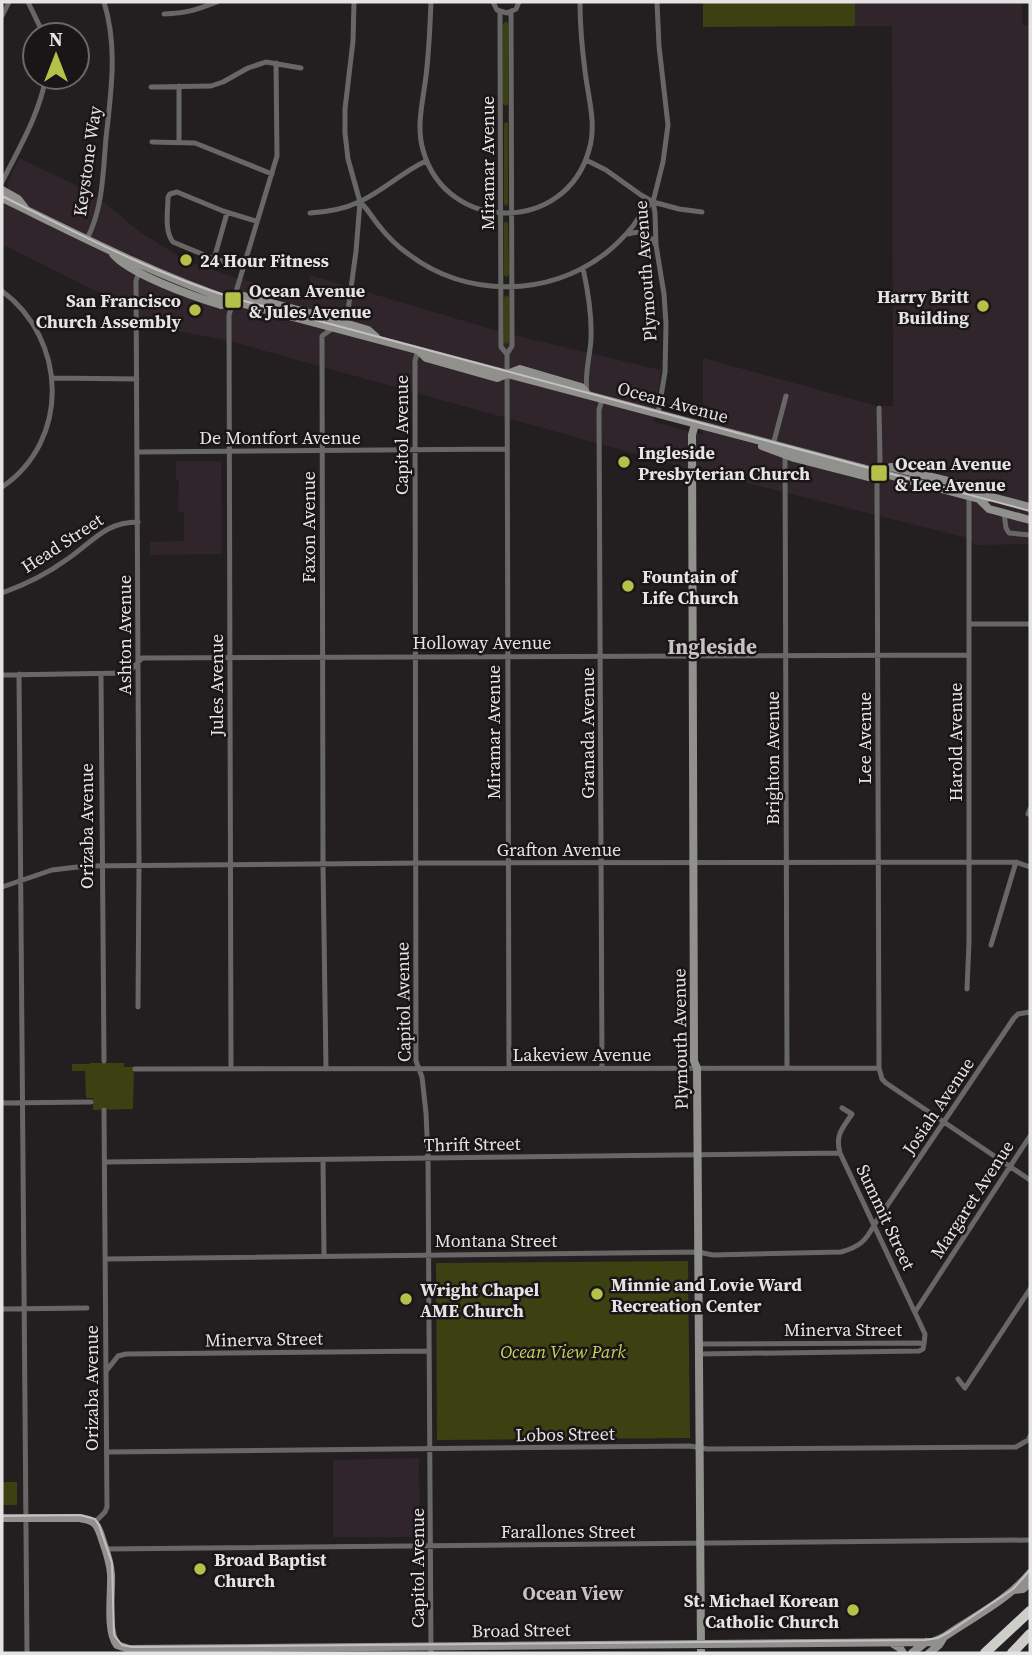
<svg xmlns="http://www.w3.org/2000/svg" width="1032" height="1655" font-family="'Source Serif 4',serif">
  <rect width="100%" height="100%" fill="#231e20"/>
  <!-- built -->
  <path fill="#30252a" d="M703,2h319v23h8v519l-54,1 -12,-8 -281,-70 -454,-126 -92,-18 -1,-12 -134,-67v-41l6,-13 -1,-6 12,-26 75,36 46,38 45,28 54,19 71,17v-21l191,57 160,38 -7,52 49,13v-77l175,48h15l-1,-380 -189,1z
    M176,461h45l1,93 -72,1v-13l34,-1v-29h-6l1,-32 -3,-1z
    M419,1458l1,79h-87v-77z"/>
  <!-- green -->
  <path fill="#3c4111" d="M703,2h153l-1,3v21l-152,1z
    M506,21l2,3v80l-2,2 -3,-2v-80z
    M506,122l2,1v81l-2,2 -2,-2v-80z
    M505,221l3,2 1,52 -3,2 -2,-2v-52z
    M507,295l2,2v45l-3,2 -2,-2v-45z
    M90,1063h34v4h10l-1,42 -40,1v-12h-7l-1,-27h-13v-7h18z
    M688,1261l2,177 -253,2 -1,-177z
    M17,1482v23h-15v-23z"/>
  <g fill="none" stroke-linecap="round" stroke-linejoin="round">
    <!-- street -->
    <path stroke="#676865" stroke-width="5" d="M28,2l16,33
      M431,2c-1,25 -2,50 -5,74 -3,25 -10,50 -3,74 23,84 143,84 166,0 8,-26 -1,-53 -4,-79 -3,-23 -5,-46 -5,-69
      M493,2l4,8 10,3 9,-4 3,-7
      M657,2l2,44 9,79 -5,37 -10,40 2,11 1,32 8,49 2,30 -1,48 -7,42
      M500,12l1,335 6,7 2,714
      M164,14c23,-1 32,-4 53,-12
      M2,16l7,-14
      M151,87l60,-1 12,-4 25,-14 18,-6 35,6
      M152,142l43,1 77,31
      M179,142v-56
      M586,160l20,10 35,25 12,7 26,7 23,3
      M2,182c17,-34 37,-67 44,-105
      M360,202c8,7 13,17 20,25 8,10 17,19 27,26 58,45 141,45 199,0 10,-8 19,-17 27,-27 6,-8 11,-18 20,-24
      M310,213c17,-1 34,-4 49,-11 24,-11 43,-30 67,-41
      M629,234c11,-4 20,-1 26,10
      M87,239c16,-31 16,-66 19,-101 5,-46 12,-91 -2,-136
      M214,259l13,-46
      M230,263l-16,-4 -41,-17c-9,-11 -5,-31 -5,-45l2,-3 7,-2 46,19 33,10
      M583,268c5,23 9,47 8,71 -1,18 -7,36 -4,54
      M2,291c65,48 69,149 0,196
      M418,350l-3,11v31l1,669 6,16 4,36 2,44 3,496
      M507,354l5,-8 -1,-334
      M52,378l85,1
      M879,408l1,52 -3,24 2,584
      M773,445l13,-49
      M785,451l2,617
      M138,452l369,-3
      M1004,513l2,15 3,5 21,2
      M2,593c22,-8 45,-19 64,-33 26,-17 38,-38 72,-38
      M969,624h61
      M19,674l8,979
      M101,674l3,387
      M2,675l126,-2 14,-15 827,-3
      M1028,814l2,-5
      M2,887l50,-17 34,-4 340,-3 590,-1 14,5
      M991,945l25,-83
      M967,989l2,-47v-446
      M138,1007l1,-142 -3,-584 3,-9
      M602,1068l-3,-658 3,-11
      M135,1069l744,-1 3,11 4,4 144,97
      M231,1069l-2,-754 48,-159 -1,-93
      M326,1069l-3,-205 -1,-528 25,-18 9,-67 4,-49 -12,-43 -3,-26v-24l8,-68 1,-39
      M2,1103l89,-1
      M842,1108l10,6c-10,15 -17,21 -12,39l85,181 -1,10
      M323,1160l1,95
      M105,1162l735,-9
      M106,1259l592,-7 15,3 128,-3c18,-5 25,-11 33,-27l140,-207 4,-4 12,-2
      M2,1309l85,-1
      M915,1312l115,-176
      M699,1344l220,-1 5,1
      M699,1354l220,-3 4,-2 1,-5
      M107,1370l11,-14 8,-2 303,-3
      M958,1379l7,9 65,-99
      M107,1452l583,-6 17,3 309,-2 12,-7 2,-4
      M95,1522l10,-10 2,-5 -3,-397
      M106,1549l924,-9"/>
    <!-- secondary -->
    <path stroke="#90918d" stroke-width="8" d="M2,190l16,9 7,9
      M2,198c76,37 151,76 231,103l746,198 13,-2
      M113,254c16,20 82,43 108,51l23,-9 81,21 43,13 8,7
      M419,351l7,7 71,20 23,-9 61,18 7,8
      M695,424l-3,11 2,626 3,7 4,585
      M762,446l32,12 74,19 23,-10 57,14 44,16 38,10
      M979,499l10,10 41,11
      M2,1518h77c18,2 19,8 24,24 4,11 7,21 8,32 1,19 -5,57 6,71l12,4 804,-7 11,-5c29,-20 64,-37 86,-64
      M1014,1590l9,-1 7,-7
      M892,1643l8,5 3,5
      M912,1653l14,-11
      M929,1653l10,-8 5,-8"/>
    <!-- highway -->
    <path stroke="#cdcec8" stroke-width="10" d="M985,1653l45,-42
      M1012,1653l18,-19"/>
    <!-- tram -->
    <path stroke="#c3c0c1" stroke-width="2" d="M2,196c75,37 151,77 231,102l797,213
      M2,1516l78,-1 15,4 4,6 13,38 2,72 8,10 10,2 793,-7 13,-2 11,-6 64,-43 17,-19"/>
  </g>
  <!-- markers -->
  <g fill="#b6c149" stroke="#1a1517" stroke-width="2.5">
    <circle cx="186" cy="260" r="7"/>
    <rect x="224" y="291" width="18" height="18" rx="3.5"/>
    <circle cx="983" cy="306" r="7"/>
    <circle cx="195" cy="310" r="7"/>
    <circle cx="624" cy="462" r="7"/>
    <rect x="870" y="464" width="18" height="18" rx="3.5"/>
    <circle cx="628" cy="586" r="7"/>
    <circle cx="597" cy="1294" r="7"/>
    <circle cx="406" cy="1299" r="7"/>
    <circle cx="200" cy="1569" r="7"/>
    <circle cx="853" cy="1610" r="7"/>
  </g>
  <g text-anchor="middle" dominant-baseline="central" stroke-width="5" stroke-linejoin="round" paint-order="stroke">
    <!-- street labels -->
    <g font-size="18" fill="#e6e3e4" stroke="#1a1517">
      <text transform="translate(87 161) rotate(-82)">Keystone Way</text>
      <text transform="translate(487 163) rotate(-90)">Miramar Avenue</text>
      <text transform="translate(645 271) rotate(-94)">Plymouth Avenue</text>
      <text transform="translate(673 402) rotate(15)">Ocean Avenue</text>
      <text transform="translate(401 435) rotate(-90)">Capitol Avenue</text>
      <text x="280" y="437">De Montfort Avenue</text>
      <text transform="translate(308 527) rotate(-90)">Faxon Avenue</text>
      <text transform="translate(62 543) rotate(-33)">Head Street</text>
      <text transform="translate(124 635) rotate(-90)">Ashton Avenue</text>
      <text x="482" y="642">Holloway Avenue</text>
      <text transform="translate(216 685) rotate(-90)">Jules Avenue</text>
      <text transform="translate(493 732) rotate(-90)">Miramar Avenue</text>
      <text transform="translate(587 733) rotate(-90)">Granada Avenue</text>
      <text transform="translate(864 738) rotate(-90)">Lee Avenue</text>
      <text transform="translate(955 742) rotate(-90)">Harold Avenue</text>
      <text transform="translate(772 758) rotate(-90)">Brighton Avenue</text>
      <text transform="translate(86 826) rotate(-90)">Orizaba Avenue</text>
      <text x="559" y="849">Grafton Avenue</text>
      <text transform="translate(403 1002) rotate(-91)">Capitol Avenue</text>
      <text transform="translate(680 1039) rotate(-91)">Plymouth Avenue</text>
      <text x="582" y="1054">Lakeview Avenue</text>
      <text transform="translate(938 1106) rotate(-56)">Josiah Avenue</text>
      <text transform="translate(472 1144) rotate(-1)">Thrift Street</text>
      <text transform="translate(972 1199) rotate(-57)">Margaret Avenue</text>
      <text transform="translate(886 1217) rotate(65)">Summit Street</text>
      <text x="496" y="1240">Montana Street</text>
      <text x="843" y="1329">Minerva Street</text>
      <text transform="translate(264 1339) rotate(-1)">Minerva Street</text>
      <text transform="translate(91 1388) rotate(-90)">Orizaba Avenue</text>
      <text transform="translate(565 1434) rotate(-1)">Lobos Street</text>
      <text x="568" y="1531">Farallones Street</text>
      <text transform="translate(417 1568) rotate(-90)">Capitol Avenue</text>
      <text transform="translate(521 1630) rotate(-1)">Broad Street</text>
    </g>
    <!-- poi labels -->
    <g font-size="18" font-weight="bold" fill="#e6e3e4" stroke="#1a1517" text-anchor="start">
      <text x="200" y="260">24 Hour Fitness</text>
      <text x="249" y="290">Ocean Avenue<tspan x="249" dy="21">&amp; Jules Avenue</tspan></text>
      <text x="969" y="296" text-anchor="end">Harry Britt<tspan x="969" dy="21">Building</tspan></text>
      <text x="181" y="300" text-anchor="end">San Francisco<tspan x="181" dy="21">Church Assembly</tspan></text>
      <text x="638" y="452">Ingleside<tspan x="638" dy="21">Presbyterian Church</tspan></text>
      <text x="895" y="463">Ocean Avenue<tspan x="895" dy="21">&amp; Lee Avenue</tspan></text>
      <text x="642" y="576">Fountain of<tspan x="642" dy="21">Life Church</tspan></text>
      <text x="611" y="1284">Minnie and Lovie Ward<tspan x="611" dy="21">Recreation Center</tspan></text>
      <text x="420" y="1289">Wright Chapel<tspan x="420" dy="21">AME Church</tspan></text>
      <text x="214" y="1559">Broad Baptist<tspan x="214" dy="21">Church</tspan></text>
      <text x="839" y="1600" text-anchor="end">St. Michael Korean<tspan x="839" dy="21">Catholic Church</tspan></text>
    </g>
    <!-- park labels -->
    <g font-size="18" font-style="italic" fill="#c8d456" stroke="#1a1517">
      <text x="563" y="1351">Ocean View Park</text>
    </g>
    <!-- neighbourhood labels -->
    <g font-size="19" font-weight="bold" fill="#c9c2c5" stroke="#1a1517">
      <text x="573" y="1593">Ocean View</text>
    </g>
    <!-- quarter labels -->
    <g font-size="21" font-weight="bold" fill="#c9c2c5" stroke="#1a1517">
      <text x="712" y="646">Ingleside</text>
    </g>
  </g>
  <!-- border -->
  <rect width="1032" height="1655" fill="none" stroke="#e6e3e4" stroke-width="7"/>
  <!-- north arrow -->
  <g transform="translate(56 56)"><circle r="33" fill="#1a1517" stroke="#6c6769" stroke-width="2"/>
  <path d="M0-5L12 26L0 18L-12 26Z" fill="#b6c149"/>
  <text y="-10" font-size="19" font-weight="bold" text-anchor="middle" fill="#e6e3e4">N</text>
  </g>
</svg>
